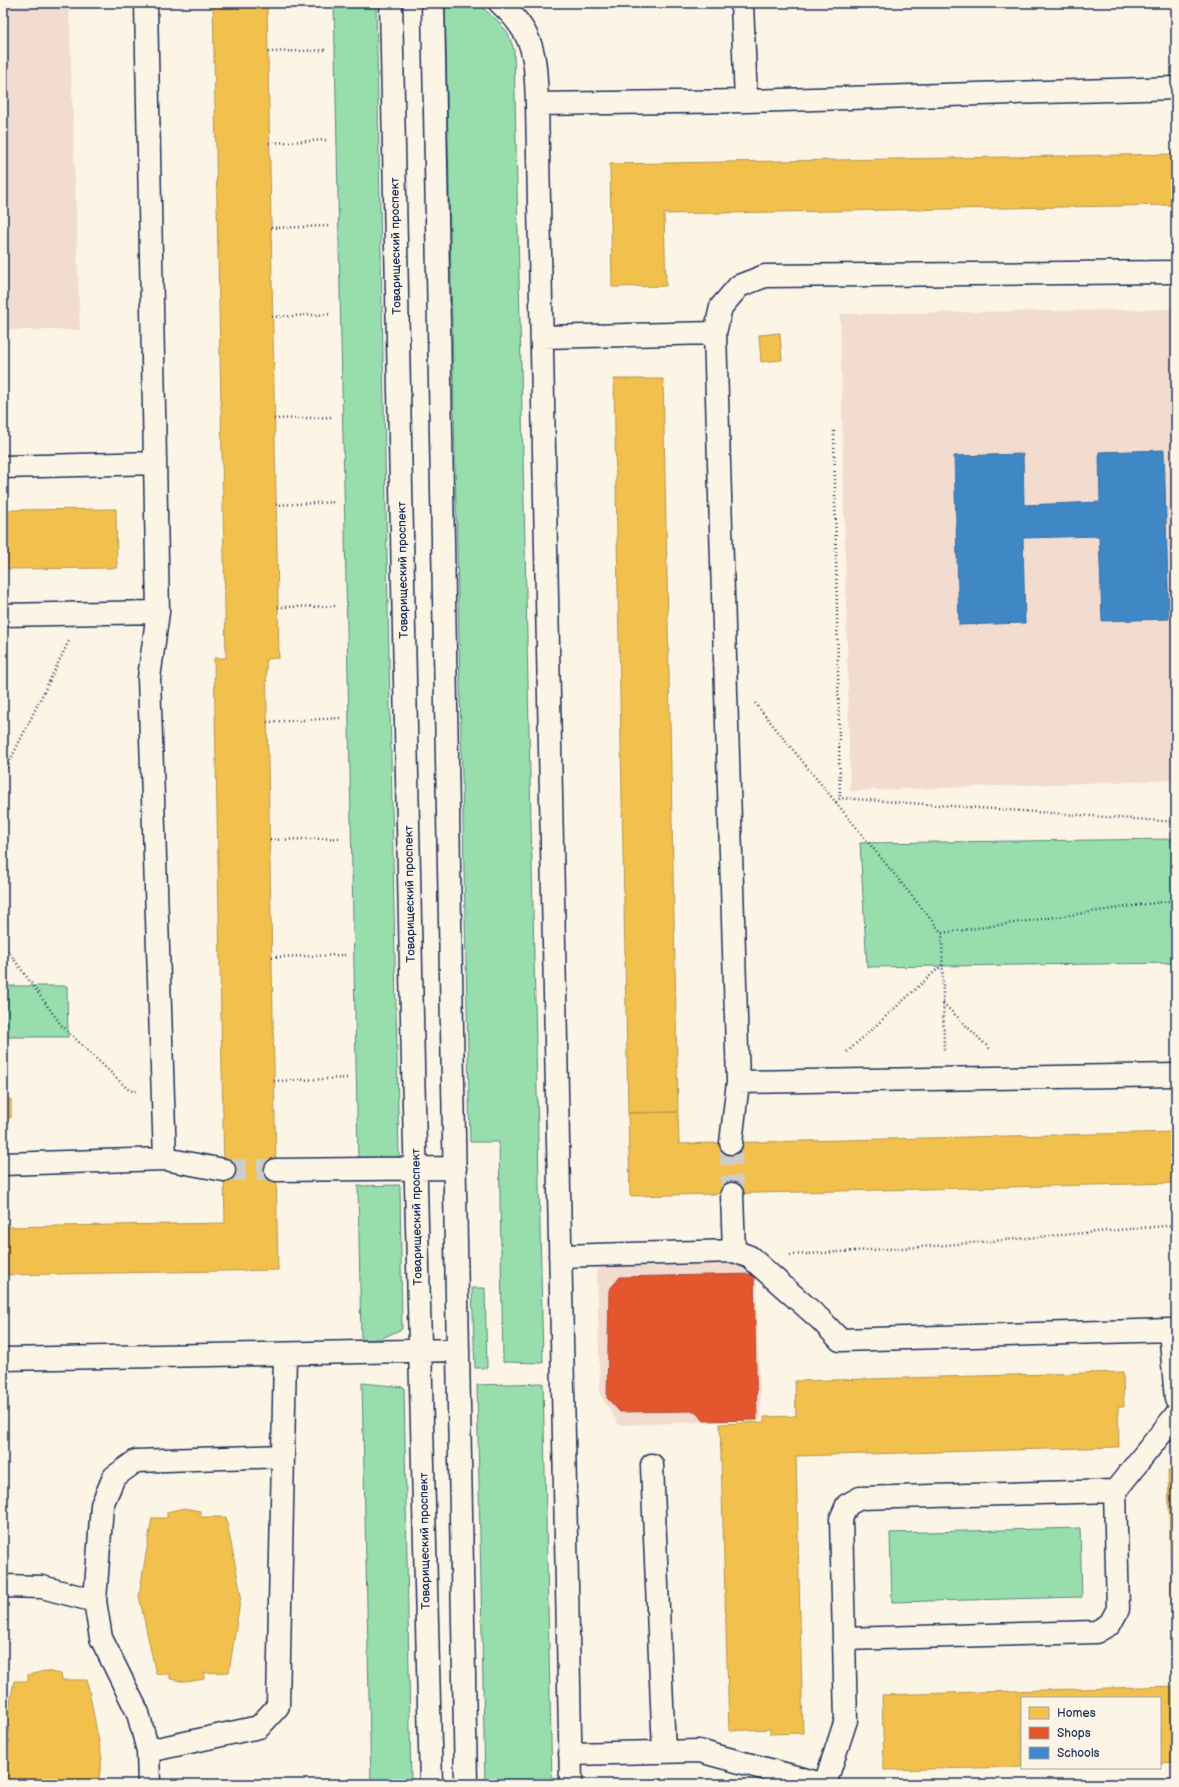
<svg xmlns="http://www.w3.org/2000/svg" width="1179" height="1787" font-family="'Balsamiq Sans',sans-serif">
  <rect width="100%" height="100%" fill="#fcf5e5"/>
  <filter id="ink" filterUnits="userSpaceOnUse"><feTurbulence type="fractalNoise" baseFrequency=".025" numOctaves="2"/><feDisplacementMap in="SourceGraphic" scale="8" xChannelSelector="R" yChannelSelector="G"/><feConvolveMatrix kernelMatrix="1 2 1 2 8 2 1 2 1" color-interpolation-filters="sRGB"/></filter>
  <g filter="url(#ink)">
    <!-- built -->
    <path fill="#f2dcd0" d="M3,3h66l11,327h-77z
      M1176,309v471l-326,11 -10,-477z
      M614,1248l119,13 23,12 5,147 -142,5 -19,-30 -3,-123z"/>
    <!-- green -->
    <path fill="#98deac" stroke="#5a8685" d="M334,3h42l23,1155 -41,1z
      M445,3h32l21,18 10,12 6,17 29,1313 -40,-1 -4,-220h-29z
      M1176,839v124l-309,4 -7,-124z
      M3,986h64l1,51h-65z
      M400,1185l2,144 -22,10 -19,1 -3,-154z
      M472,1288h13l2,80h-12z
      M362,1383l42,4 7,397h-40z
      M543,1383l9,401h-67l-8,-399z
      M1080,1528l2,69 -190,5 -2,-69z"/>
    <!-- homes -->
    <path fill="#f2c14e" stroke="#b29553" d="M213,3h54l12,655 -13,1 12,611 -275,5v-48l222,-4 -11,-565h12z
      M1176,154v51l-512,9 2,72 -54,1 -2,-123z
      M780,333l2,27 -21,2 -2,-27z
      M614,379h49l15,733 -50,1z
      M116,509l1,59 -114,1v-59z
      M3,1099h8v19h-8z
      M678,1112l1,32 497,-12v51l-546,13 -2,-83z
      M1123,1372l1,35h-6l1,40 -323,9 7,277 -33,1v-5l-41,2 -9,-307 44,-2v-5l32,-1 -1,-35z
      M1176,1469v293l-16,1v-65h-138v69l-138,3 -2,-75 292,-9 -6,-216z
      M184,1508l16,3 1,6h25l15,78 -12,77 -25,1v6l-17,3 -17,-3v-5h-14l-17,-78 13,-78h15v-6z
      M45,1671l16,3 1,6h25l15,78 -4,26h-93l-2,-9v-34l11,-60h14v-6z"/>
    <!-- shops -->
    <path fill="#e4572e" stroke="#a84b3c" d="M754,1274l3,146 -53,1 -9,-10 -75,1 -13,-14 2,-108 11,-13z"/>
    <!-- schools -->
    <path fill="#3f88c5" stroke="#346da6" d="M1164,450l5,169 -67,2 -3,-85 -76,2 2,85 -66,2 -5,-169 69,-2 1,51 76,-3 -1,-50z"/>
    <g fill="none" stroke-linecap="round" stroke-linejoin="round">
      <!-- minor-tunnel -->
      <path stroke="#cfcdca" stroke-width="22" stroke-dasharray="22 11" stroke-linecap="butt" d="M731,1143l1,51
        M224,1170h52"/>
      <defs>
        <path id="minor" d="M391,3l22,1063 18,718
          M433,3l33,1781
          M500,3c37,33 35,56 37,101l34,1680
          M742,3l4,98
          M537,104l209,-3 430,-13
          M542,337l173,-4
          M3,467l152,-4
          M3,615l155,-3
          M738,1082l438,-7
          M731,1143l7,-61 -23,-749 6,-26 18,-21 26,-10 411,-4
          M165,1159l59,11
          M3,1164l162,-5 -16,-481 9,-66 -12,-609
          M276,1170l179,-2
          M732,1194l2,57
          M560,1256l174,-5 16,6 71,63 19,20 330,-10 6,69
          M3,1359l455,-9
          M652,1465l12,287
          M1115,1491l61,-76
          M3,1586l39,1 53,14
          M148,1751l111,-24 19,-21 7,-352
          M570,1754l129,-3 123,33
          M149,1784l-1,-33 -10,-38 -37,-75 -6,-37 7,-96 12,-28 22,-16 147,-5
          M825,1784l21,-64 -5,-201 6,-14 13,-7 255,-7 3,118 -8,15 -14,8 -252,7"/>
      </defs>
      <!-- minor casing -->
      <use href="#minor" stroke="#1b2f5e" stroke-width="25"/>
      <!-- path -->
      <path stroke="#1b2f5e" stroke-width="2.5" stroke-dasharray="1 3" stroke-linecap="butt" d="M268,52l58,-2
        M269,143l59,-3
        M271,228l59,-2
        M272,317l60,-3
        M274,419l60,-2
        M834,431l6,367
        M276,505l60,-3
        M278,607l60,-1
        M755,703l187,230 2,118
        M267,722l73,-4
        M3,775l66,-134
        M836,802l4,-4 336,24
        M270,840l72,-2
        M942,933l234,-33
        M3,944l58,81 68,65 7,1
        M272,957l73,-2
        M943,1003l48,47
        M847,1052l95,-87
        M274,1081l74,-3
        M790,1255l145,-9 241,-21"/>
      <!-- minor -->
      <use href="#minor" stroke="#fcf5e5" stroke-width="22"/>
    </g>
  </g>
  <g text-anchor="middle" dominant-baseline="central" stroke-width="4" stroke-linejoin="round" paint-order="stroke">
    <!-- street labels -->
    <g font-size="12" fill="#1b2f5e" stroke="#fcf5e5">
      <text transform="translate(396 246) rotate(-91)">Товарищеский проспект</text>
      <text transform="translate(403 570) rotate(-91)">Товарищеский проспект</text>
      <text transform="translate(410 894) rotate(-91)">Товарищеский проспект</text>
      <text transform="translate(417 1217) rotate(-91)">Товарищеский проспект</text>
      <text transform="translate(425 1541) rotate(-91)">Товарищеский проспект</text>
    </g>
  </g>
  <!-- margin -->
  <rect width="1179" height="1787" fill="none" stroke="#fcf5e5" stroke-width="16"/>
  <rect x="8" y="8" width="1163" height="1771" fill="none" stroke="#1b2f5e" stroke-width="1.5" filter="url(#ink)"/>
  <!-- legend -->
  <rect x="1021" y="1697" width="140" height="72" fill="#fcf5e5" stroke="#a2a6af"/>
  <rect x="1029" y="1707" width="20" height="12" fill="#f2c14e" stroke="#a2a6af"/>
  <text x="1057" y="1717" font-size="12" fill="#1b2f5e">Homes</text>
  <rect x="1029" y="1727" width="20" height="12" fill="#e4572e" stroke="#a2a6af"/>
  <text x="1057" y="1737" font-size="12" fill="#1b2f5e">Shops</text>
  <rect x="1029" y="1747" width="20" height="12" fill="#3f88c5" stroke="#a2a6af"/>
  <text x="1057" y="1757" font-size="12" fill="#1b2f5e">Schools</text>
</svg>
